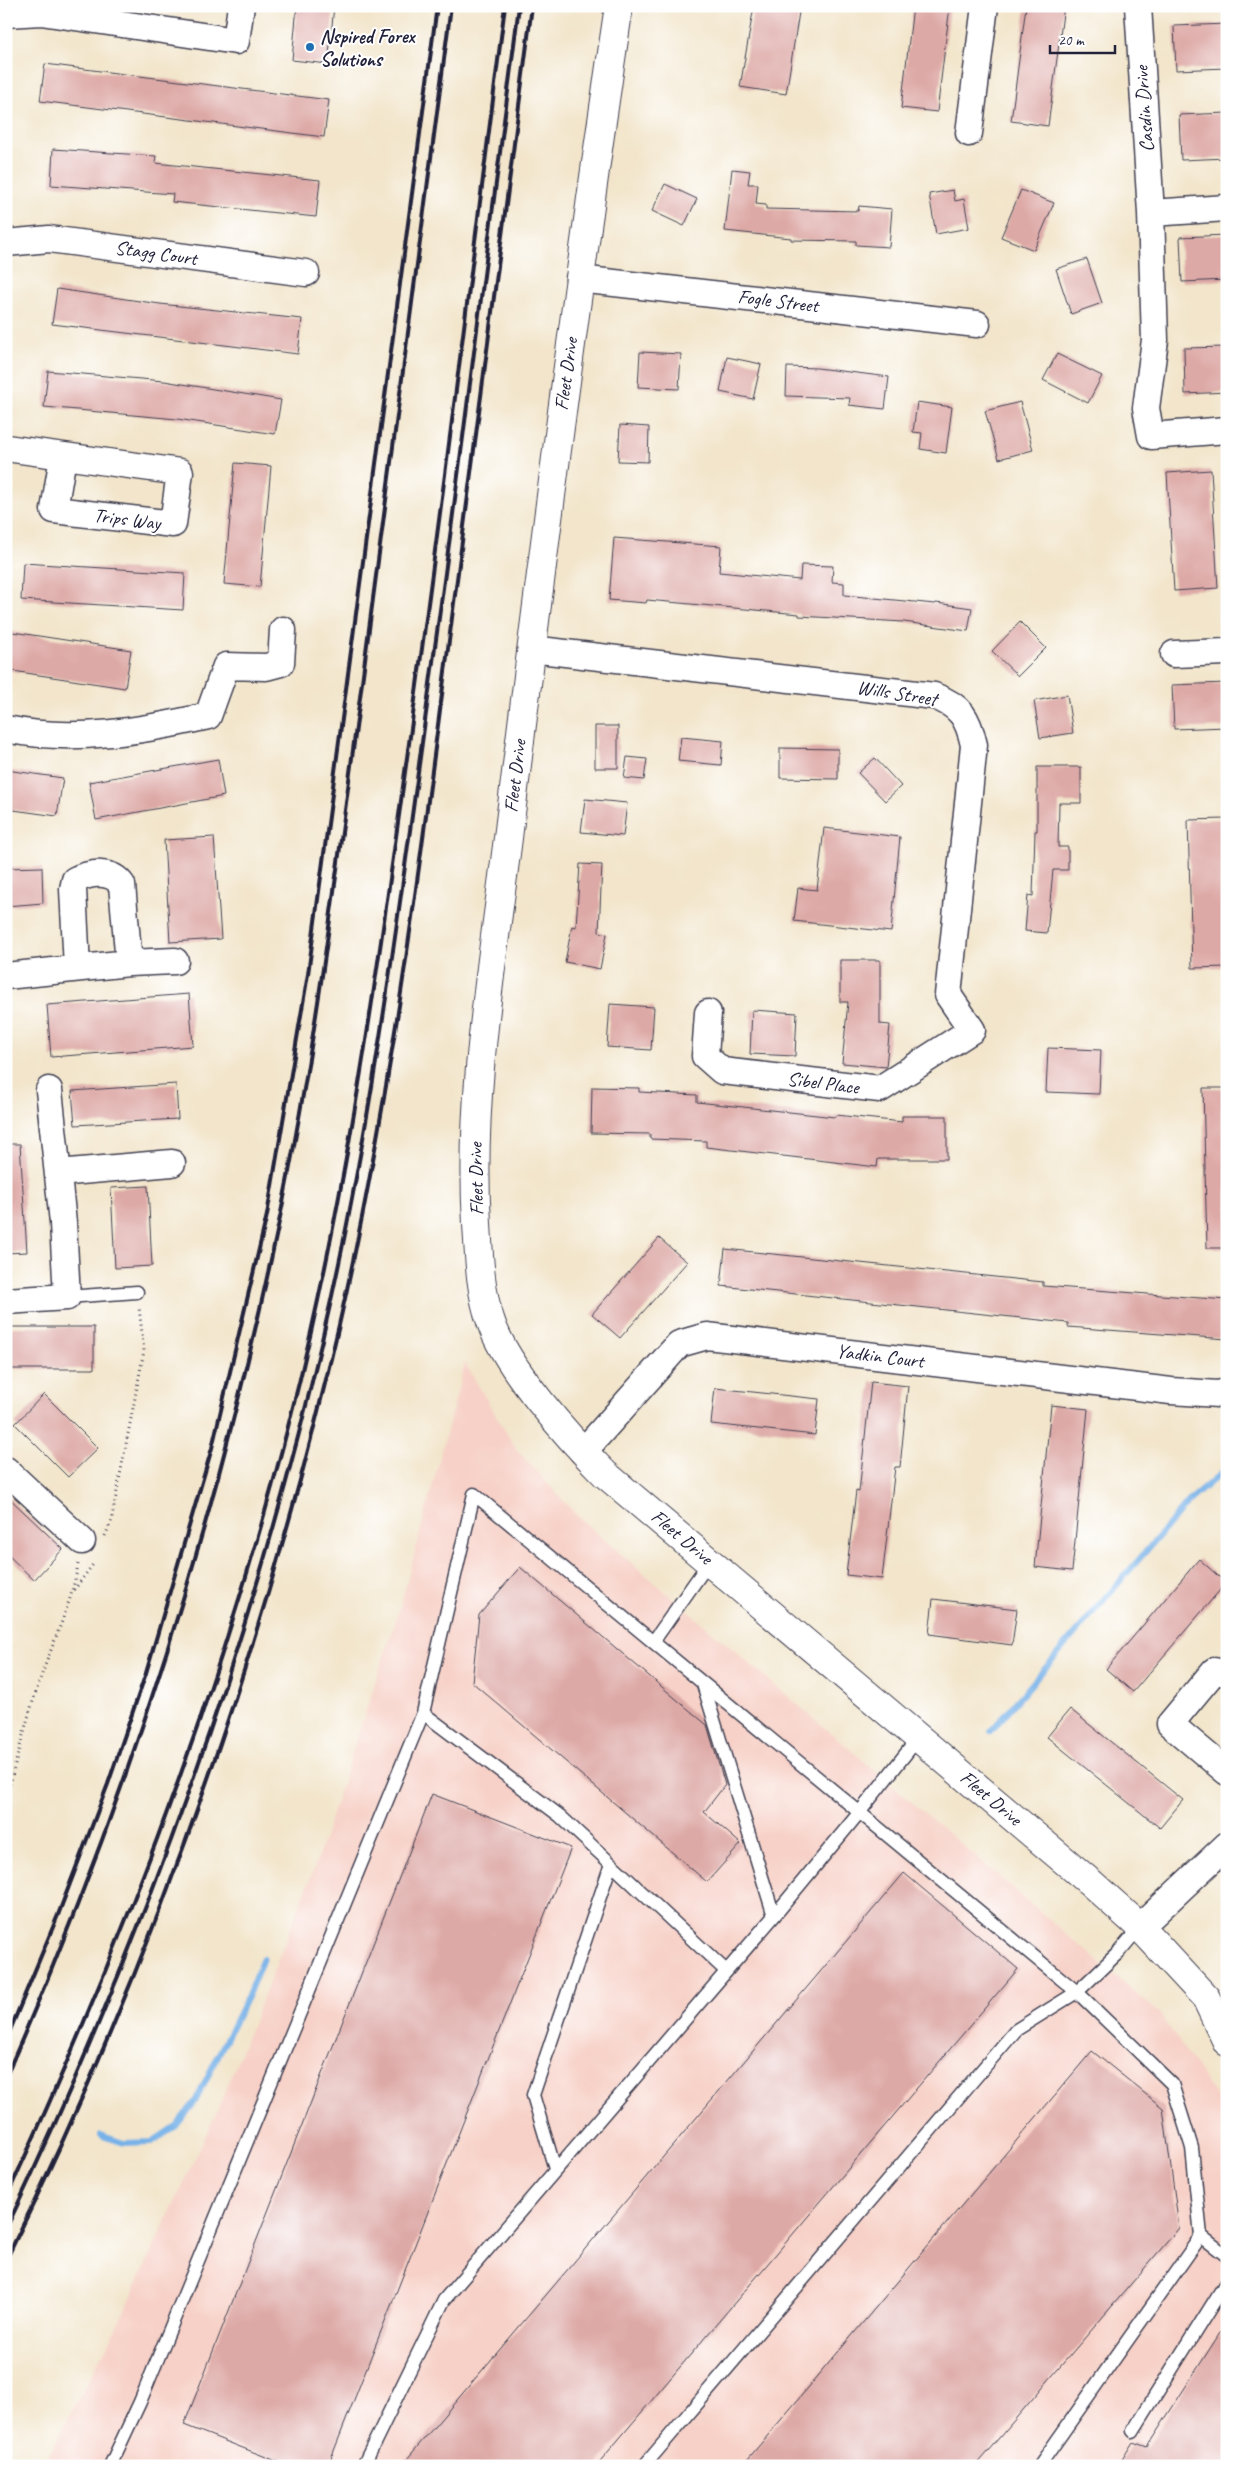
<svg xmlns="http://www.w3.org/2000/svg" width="1233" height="2472" font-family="Caveat,sans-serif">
  <rect width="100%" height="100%" fill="#fff"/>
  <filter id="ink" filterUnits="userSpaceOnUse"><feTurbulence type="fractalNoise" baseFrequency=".02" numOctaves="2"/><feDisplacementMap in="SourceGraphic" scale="10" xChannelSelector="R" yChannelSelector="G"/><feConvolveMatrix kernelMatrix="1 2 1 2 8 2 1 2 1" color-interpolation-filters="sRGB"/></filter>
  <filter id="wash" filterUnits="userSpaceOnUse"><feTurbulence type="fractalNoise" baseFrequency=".0096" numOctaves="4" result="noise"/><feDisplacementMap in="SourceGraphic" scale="20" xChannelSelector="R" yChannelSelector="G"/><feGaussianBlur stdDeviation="1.12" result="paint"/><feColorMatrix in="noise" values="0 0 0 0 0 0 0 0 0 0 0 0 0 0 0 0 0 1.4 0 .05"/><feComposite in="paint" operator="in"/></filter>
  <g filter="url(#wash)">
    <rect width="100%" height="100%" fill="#f2e5cb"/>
    <!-- built -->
    <path fill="#f7d1c7" d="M465,1363l51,86 63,69 582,497 58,86 8,23v342h-1184l71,-133 104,-224 95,-237 88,-268z"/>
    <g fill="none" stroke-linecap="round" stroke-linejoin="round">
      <!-- stream -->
      <path stroke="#78b2e8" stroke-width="6" d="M991,1731l199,-231 37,-32
        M100,2135l24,8 28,-1 24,-16 19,-24 53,-107 15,-37"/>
    </g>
    <g id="blocks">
      <!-- building -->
      <path fill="#dda9a6" d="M297,6h37l-6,58 -36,-4z
        M754,6h46l-14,88 -46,-7z
        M913,6h37l-13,106 -36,-4z
        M1026,6h38l-16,120 -37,-5z
        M1227,24v44l-51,2 -2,-44z
        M45,64l284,36 -5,37 -284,-36z
        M1227,113v45l-46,2 -2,-45z
        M53,149l103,7 -1,7 165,17 -4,37 -144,-15 1,-8 -122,-9z
        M732,169l18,2 -2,13h10l-2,20 10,1v4l92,2 1,-5 33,3 -3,38 -33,-2v-4l-65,-1v-2l-66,-7z
        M665,184l32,15 -13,27 -32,-15z
        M953,190l2,11 9,-2 5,29 -33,6 -7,-40z
        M1021,190l33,13 -20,47 -33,-13z
        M1227,235v45l-45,2 -2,-45z
        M1087,259l15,44 -31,11 -15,-45z
        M57,289l103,15 142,15 -4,35 -246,-30z
        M1227,347v45l-42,2 -1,-46z
        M640,352l41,2 -2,35 -41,-2z
        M1057,354l45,22 -14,27 -45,-23z
        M727,357l34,7 -8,35 -33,-7z
        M787,367l30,1 72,9 -4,32 -36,-4 1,-7 -64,-2z
        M48,371l116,10 117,19 -6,34 -98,-15 -133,-12z
        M917,402l35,5 -6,46 -26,-4 2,-16 -9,-1z
        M1020,402l13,48 -34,9 -14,-48z
        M620,425l29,2 -1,35 -30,-1z
        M235,463l36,3 -11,121 -36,-3z
        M1211,470l7,118 -44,3 -7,-118z
        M614,538l107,8 -2,26 81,8 1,-15 32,1 -1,16 12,1v12l91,9 1,-1 36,5 -4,23 -64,-9 -105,-6v-2l-152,-14 -1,3 -37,-3z
        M23,563l162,10 -2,37 -162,-10z
        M1020,622l26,26 -28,28 -26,-25z
        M6,631l125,19 -6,38 -119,-18z
        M1227,683v44l-53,2 -2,-44z
        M1067,695l6,38 -33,5 -6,-37z
        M595,726h23v42h-23z
        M681,737l42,4 -2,24 -43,-4z
        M780,748l58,1v30l-58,-1z
        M627,757l20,2 -3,21 -20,-2z
        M875,758l26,28 -16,15 -27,-28z
        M218,759l6,37 -128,24 -7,-38z
        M1037,767h44v36h-22l-1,44h10v23h-15l-6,63 -22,-2 3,-36 5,1 2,-65h2z
        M6,770l57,8 -6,38 -51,-7z
        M585,799l42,4 -4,33 -42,-4z
        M1225,819l2,148 -35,1 -4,-148z
        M824,828l76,9 -9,95 -97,-11 4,-33 19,2z
        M214,837l7,102 -51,3 -6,-102z
        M580,864l22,1 -3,67 8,2 -7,35 -35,-7 7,-36 4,1z
        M42,867l1,36 -37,3v-38z
        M840,960h40v64l10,1 -4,42 -44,-4 6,-61h-8z
        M189,994l4,52 -142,11 -4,-52z
        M610,1004l44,3 -3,43 -44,-3z
        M752,1010l45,3 -2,43 -45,-2z
        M1048,1048l53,2 -2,44 -53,-2z
        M176,1084l2,35 -103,6 -3,-34z
        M592,1087l47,1v4l58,3v7l138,15 1,-2 66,7v-6h45v43h-69l-1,8 -171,-20v-6l-56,-2v-5l-59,-1z
        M1203,1088h24v160h-20z
        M6,1144h14l7,108 -21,1z
        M148,1186l4,80 -37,2 -4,-80z
        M659,1238l28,24 -67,76 -28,-24z
        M725,1249l318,33v4l184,14v39l-159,-12v-4l-347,-37z
        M6,1327h88v42h-88z
        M871,1382l37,4 -8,81h-5l-13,112 -36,-4 10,-84 3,1z
        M715,1388l104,11 -4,36 -104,-11z
        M44,1394l54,54 -30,29 -53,-53z
        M1051,1405l37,4 -16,162 -37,-4z
        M6,1495l57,54 -29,31 -28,-27z
        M1199,1559l27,24 -93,109 -27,-23z
        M520,1567l187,158 18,60 -21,27 37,32 -34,38 -235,-200 7,-67z
        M933,1599l84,10 -5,36 -83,-11z
        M1070,1709l113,91 -23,28 -113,-91z
        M432,1794l139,54 -243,618h-39l-105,-41z
        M904,1873l114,96 -422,497h-195z
        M1092,2051l71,57 16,120 -204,238h-233z
        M1227,2322v144h-109l15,-24 14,5z"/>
    </g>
  </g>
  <g filter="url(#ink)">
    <use href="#blocks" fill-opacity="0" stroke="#413f51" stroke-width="1"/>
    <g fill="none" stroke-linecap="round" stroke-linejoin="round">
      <defs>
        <path id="service" d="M67,1297l70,-5
          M653,1642l57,-81
          M703,1684l71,232
          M423,1713l137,103 165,154
          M555,2169l-22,-74 78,-231
          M1201,2236l26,20
          M1133,2431l94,-150
          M110,2466l30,-64 283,-689 51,-219 603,498 95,92 20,64 9,88 -162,230
          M363,2466l81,-166 330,-384 85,-103 60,-76
          M644,2466l372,-436 61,-38 41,-39 22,-26"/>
        <path id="minor" d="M1138,6l13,207 4,127 -9,68 5,28 76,-6
          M6,14l35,-2 195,29 5,-35
          M969,133l16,-127
          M1151,213l76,-5
          M6,243l43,-4 257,34
          M579,279l398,45
          M6,448l174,24 -7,52 -119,-14 9,-53
          M531,649l403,47c27,10 34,22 40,49l-26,250 24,35 -92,59 -158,-18 -17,-15 3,-43
          M1174,654l53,-2
          M6,729c67,14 136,2 202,-13l18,-50 40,1 15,-4 2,-33
          M77,968l-4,-79 2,-9c16,-8 37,-10 47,5l7,78
          M6,976l123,-13 46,-2
          M58,1173l114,-10
          M6,1301l61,-4 -4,-74 -14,-133
          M583,1452l96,-108 28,-8 464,55 47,3 9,-2
          M6,1470l76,71
          M1227,1673l-13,-2 -44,53 57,48
          M1140,1927l87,-82"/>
        <path id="tertiary" d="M619,6c-42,277 -77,554 -111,832 -16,128 -39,257 -31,386 2,32 3,68 14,98 15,46 79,117 114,152l486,409 49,44 66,71 21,44"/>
      </defs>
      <!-- service casing -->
      <use href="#service" stroke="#413f51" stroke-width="15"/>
      <!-- minor casing -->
      <use href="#minor" stroke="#413f51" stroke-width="29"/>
      <!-- tertiary casing -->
      <use href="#tertiary" stroke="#413f51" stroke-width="30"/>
      <!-- path -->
      <path stroke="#413f51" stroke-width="3" stroke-dasharray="1 4" stroke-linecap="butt" d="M105,1536l6,-14 33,-171 -5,-44
        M74,1590l20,-27
        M6,1799c11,-41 21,-82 35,-122 13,-38 31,-74 37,-113"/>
      <!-- service -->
      <use href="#service" stroke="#fff" stroke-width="12"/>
      <!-- minor -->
      <use href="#minor" stroke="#fff" stroke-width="26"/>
      <!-- tertiary -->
      <use href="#tertiary" stroke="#fff" stroke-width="28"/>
      <!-- rail -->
      <path stroke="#22223b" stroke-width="4" d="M6,2040l52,-125 50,-131 38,-111 66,-225 55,-233 41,-241 129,-968
        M6,2076c116,-261 203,-533 264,-812 41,-184 64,-372 89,-559 31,-233 61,-466 92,-699
        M6,2198c129,-278 237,-567 305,-866 42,-185 68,-372 94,-560 36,-255 67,-510 100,-766
        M6,2229c136,-284 244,-582 316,-889 44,-187 70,-377 96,-568 36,-255 67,-510 101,-766
        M6,2260c147,-297 258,-612 333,-935 49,-213 77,-430 105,-646 29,-224 59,-448 88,-673"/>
    </g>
  </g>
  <!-- markers -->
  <circle fill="#1f6fb2" stroke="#fff" stroke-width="2" cx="310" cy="47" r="5"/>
  <g text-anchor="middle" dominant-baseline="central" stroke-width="4" stroke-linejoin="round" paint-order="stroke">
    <!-- poi labels -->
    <g font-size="20" font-weight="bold" fill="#22223b" stroke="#fff" text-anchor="start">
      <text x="320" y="36">Nspired Forex<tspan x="320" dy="23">Solutions</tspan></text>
    </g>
    <!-- street labels -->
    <g font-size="20" fill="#22223b" stroke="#fff">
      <text transform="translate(1144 109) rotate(-94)">Casdin Drive</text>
      <text transform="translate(156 253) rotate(8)">Stagg Court</text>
      <text transform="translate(778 301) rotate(7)">Fogle Street</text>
      <text transform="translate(566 374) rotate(-82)">Fleet Drive</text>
      <text transform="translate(127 519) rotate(7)">Trips Way</text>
      <text transform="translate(897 693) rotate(9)">Wills Street</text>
      <text transform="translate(515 776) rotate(-83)">Fleet Drive</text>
      <text transform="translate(823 1083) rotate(7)">Sibel Place</text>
      <text transform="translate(476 1179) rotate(-91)">Fleet Drive</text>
      <text transform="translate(880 1356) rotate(7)">Yadkin Court</text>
      <text transform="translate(682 1537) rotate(40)">Fleet Drive</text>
      <text transform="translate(991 1798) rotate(40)">Fleet Drive</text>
    </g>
  </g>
  <!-- margin -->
  <rect width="1233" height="2472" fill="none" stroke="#fff" stroke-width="25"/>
  <!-- scale -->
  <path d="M1050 45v8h65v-8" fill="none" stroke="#22223b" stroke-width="2.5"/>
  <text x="1058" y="45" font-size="15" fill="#22223b" stroke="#ffffff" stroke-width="4" paint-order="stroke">20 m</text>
</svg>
